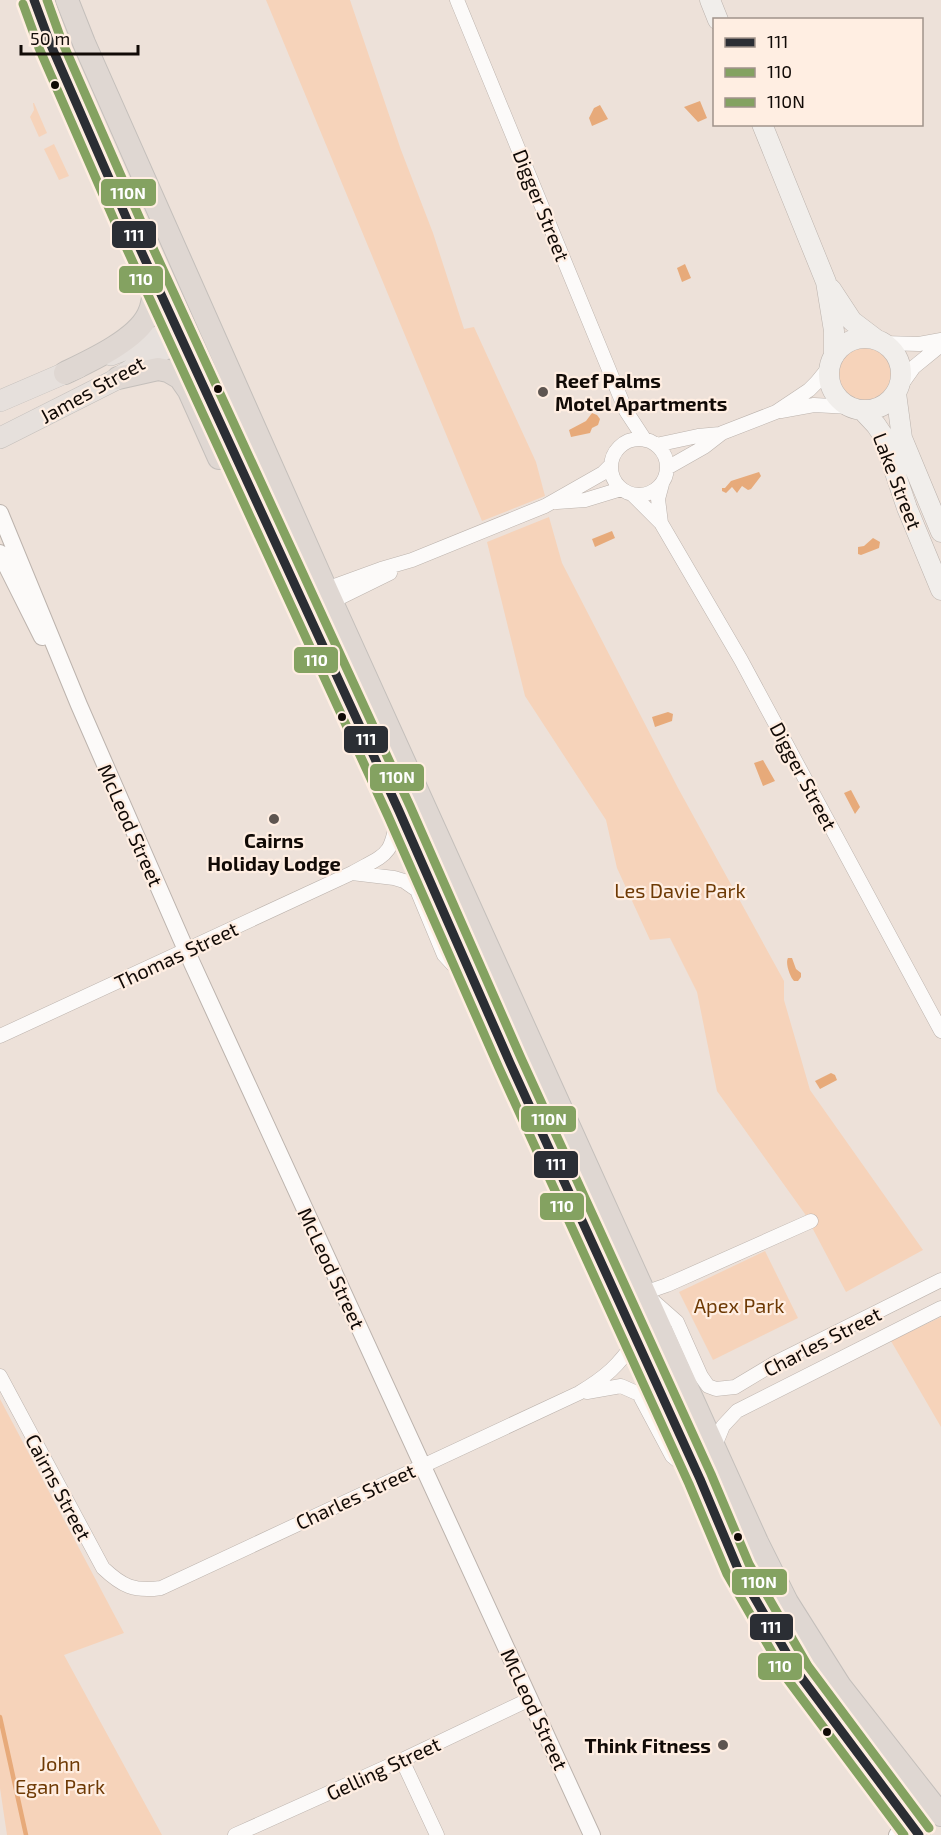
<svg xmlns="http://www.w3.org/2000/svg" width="941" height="1835" font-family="'Exo 2',sans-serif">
  <rect width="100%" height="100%" fill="#ede1d9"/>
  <!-- green -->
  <path fill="#f6d3ba" d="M266,0h84l51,150 32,83 31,96 10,-2 62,135 9,34 -63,25z
    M33,103h1l13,30 -8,4 -9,-20 4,-7z
    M54,144l15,32 -10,4 -15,-31z
    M837 375a28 28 0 1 1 56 0a28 28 0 1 1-56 0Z
    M549,517l13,46 116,225 106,193v19l26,90 113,160 -77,42 -41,-78 -88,-123 -20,-99 -27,-54 -20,2 -33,-72 -11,-48 -81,-124 -38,-154z
    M765,1251l33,67 -85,42 -34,-68z
    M941,1317v110l-50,-86z
    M0,1399l124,234 -60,22 98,180h-155l-7,-47z"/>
  <!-- water -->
  <path fill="#e7aa7a" d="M700,101l7,17 -9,4 -14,-15z
    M600,105l8,14 -16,7 -3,-8 5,-10z
    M685,264l6,14 -9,4 -5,-14z
    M592,413l5,2 3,4 -2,6 -6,3 -2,5 -19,4 -2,-7 17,-9z
    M759,472l2,4 -10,13 -3,1 -6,-4 -5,7 -5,-6 -6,6 -4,-2v-3h3l6,-7z
    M612,531l3,7 -20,9 -3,-8z
    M873,538l7,4 -1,6 -18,7 -3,-1v-7l6,-1z
    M668,712l5,2 -1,7 -17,6 -3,-10z
    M763,760l12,21 -12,5 -9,-23z
    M851,790l9,17 -5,7 -11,-21z
    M788,958h4l4,11 5,4v4l-3,4h-4c-4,-4 -9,-18 -6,-23z
    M831,1073l4,2 2,5 -17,9 -5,-8z"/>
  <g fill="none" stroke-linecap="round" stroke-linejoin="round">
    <!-- stream -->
    <path stroke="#e7aa7a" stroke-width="4.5" d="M0,1717l26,118"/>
    <defs>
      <path id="minor" d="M457,0l169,411 19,29
        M883,343l36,1 22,-4
        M899,388l15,-21 27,-22
        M781,411l33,-6 36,2
        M611 467a28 28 0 1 1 56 0a28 28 0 1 1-56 0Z
        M656,445l42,-9 22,-2
        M667,468l37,-21 18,-14 54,-21 33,-22 8,-8 13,-16
        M633,495l28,28 80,137 200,371
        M557,502l28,-2 36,-11
        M661,523l-3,-24 4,-15
        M326,589l55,-20 31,-9 133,-54 58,-33 8,-8
        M331,602l59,-29
        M352,873l42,5 10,3 13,9 27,65 24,26
        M0,1036l352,-163c36,-20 39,-16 46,-59
        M644,1293l23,-8 144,-64
        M652,1300l25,22 24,54 7,10 8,3 19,-2 40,-24 166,-83
        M0,1376l103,192c19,18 31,24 58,20l418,-195c27,-16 39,-27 57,-53
        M587,1392l34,-6 18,8 33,62 21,17
        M714,1448l9,-22 14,-15 204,-103
        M402,1760l35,75
        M235,1835l167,-75 128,-61"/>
      <path id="tertiary" d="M0,513l79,192 107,245 406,885
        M0,553l42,84
        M897,1835l44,-24"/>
      <path id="secondary" d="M710,0l8,20
        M762,124l64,158 8,49v25
        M831,289l21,32 25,19
        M829 374a36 36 0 1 1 72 0a36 36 0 1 1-72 0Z
        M896,393l6,45 39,94
        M862,410l14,15 6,9 25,74 34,82"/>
      <path id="primary" d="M111,355l67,-26
        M0,401l79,-34
        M0,438l113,-57 69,-43"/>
      <path id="trunk" d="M34,0l16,43 86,197 263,571 111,252 190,416 38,90 35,63 25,41 121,162
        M67,0l17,43 242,546 431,953 30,60 53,84 101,129
        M65,373c25,-12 71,-33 83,-58 6,-11 6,-25 7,-37
        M118,378l40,-9 10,2 12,7 9,13 30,67"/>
    </defs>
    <!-- minor casing -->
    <use href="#minor" stroke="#bcb3ad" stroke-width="15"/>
    <!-- tertiary casing -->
    <use href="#tertiary" stroke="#bcb3ad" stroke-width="18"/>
    <!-- secondary casing -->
    <use href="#secondary" stroke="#bcb3ad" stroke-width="21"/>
    <!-- primary casing -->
    <use href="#primary" stroke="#c4bfbb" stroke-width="22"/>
    <!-- trunk casing -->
    <use href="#trunk" stroke="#c4bfbb" stroke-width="24"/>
    <!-- minor -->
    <use href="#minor" stroke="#fcfaf9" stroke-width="14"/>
    <!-- tertiary -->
    <use href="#tertiary" stroke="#fcfaf9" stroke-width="16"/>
    <!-- secondary -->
    <use href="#secondary" stroke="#f1eeeb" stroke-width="20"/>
    <!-- primary -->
    <use href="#primary" stroke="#e6e0dc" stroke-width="21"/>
    <!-- trunk -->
    <use href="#trunk" stroke="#dfd7d2" stroke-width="22"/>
    <defs>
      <path id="bus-1" d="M34,0l16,43 86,197 263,571 111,252 190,416 38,90 60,104 121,162"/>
      <path id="bus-2" d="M23,4l16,44 86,197 263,571 111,252 190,416 38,90 61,106 116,155"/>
      <path id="bus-3" d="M47,0l14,39 86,196 263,571 111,252 190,416 38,90 59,102 121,162"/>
    </defs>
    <!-- bus-1 casing -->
    <use href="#bus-1" stroke="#ffeee2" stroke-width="14"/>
    <!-- bus-2 casing -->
    <use href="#bus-2" stroke="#ffeee2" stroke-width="14"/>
    <!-- bus-3 casing -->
    <use href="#bus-3" stroke="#ffeee2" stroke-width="14"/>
    <!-- bus-1 -->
    <use href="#bus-1" stroke="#2b2e34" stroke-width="9"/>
    <!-- bus-2 -->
    <use href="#bus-2" stroke="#84a261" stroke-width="9"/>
    <!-- bus-3 -->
    <use href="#bus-3" stroke="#84a261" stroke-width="9"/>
  </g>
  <!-- markers -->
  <g fill="#110a06" stroke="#ffeee2" stroke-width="2">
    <circle cx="55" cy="85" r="5"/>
    <circle cx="218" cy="389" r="5"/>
    <circle cx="342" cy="717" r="5"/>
    <circle cx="738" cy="1537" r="5"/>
    <circle cx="827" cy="1732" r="5"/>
  </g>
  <g fill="#5e5550" stroke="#ffeee2" stroke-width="2">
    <circle cx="543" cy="392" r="6"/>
    <circle cx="274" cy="819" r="6"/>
    <circle cx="723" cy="1745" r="6"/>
  </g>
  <g text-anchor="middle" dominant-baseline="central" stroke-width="4.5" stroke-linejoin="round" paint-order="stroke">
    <!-- street labels -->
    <g font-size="20" fill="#110a06" stroke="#ffeee2">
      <text transform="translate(542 205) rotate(68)">Digger Street</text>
      <text transform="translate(92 389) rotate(-29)">James Street</text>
      <text transform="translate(898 481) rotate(69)">Lake Street</text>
      <text transform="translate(804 776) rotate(62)">Digger Street</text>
      <text transform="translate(131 825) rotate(66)">McLeod Street</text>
      <text transform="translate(176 955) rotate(-25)">Thomas Street</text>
      <text transform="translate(332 1268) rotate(65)">McLeod Street</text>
      <text transform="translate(822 1341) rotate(-27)">Charles Street</text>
      <text transform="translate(59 1487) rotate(62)">Cairns Street</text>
      <text transform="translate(355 1496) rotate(-25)">Charles Street</text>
      <text transform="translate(535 1709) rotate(65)">McLeod Street</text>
      <text transform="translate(383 1768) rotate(-25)">Gelling Street</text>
    </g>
    <!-- poi labels -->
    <g font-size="20" font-weight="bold" fill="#110a06" stroke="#ffeee2" text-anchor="start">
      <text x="555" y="380">Reef Palms<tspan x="555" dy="23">Motel Apartments</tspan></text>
      <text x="274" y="840" text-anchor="middle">Cairns<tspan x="274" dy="23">Holiday Lodge</tspan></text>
      <text x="711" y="1745" text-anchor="end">Think Fitness</text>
    </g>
    <!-- park labels -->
    <g font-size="20" fill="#6e3a05" stroke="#ffeee2">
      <text x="680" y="890">Les Davie Park</text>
      <text x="739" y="1305">Apex Park</text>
      <text x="60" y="1763">John<tspan x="60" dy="23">Egan Park</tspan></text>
    </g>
  </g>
  <g stroke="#ffeee2" stroke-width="2">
    <rect x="100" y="178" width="57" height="29" rx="6" fill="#84a261"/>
    <rect x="111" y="220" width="46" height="29" rx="6" fill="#2b2e34"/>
    <rect x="118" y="265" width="46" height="29" rx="6" fill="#84a261"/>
    <rect x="293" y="646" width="46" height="28" rx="6" fill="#84a261"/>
    <rect x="343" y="725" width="46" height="29" rx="6" fill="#2b2e34"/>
    <rect x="369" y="763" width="56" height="29" rx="6" fill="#84a261"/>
    <rect x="520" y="1105" width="57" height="28" rx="6" fill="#84a261"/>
    <rect x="533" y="1150" width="46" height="29" rx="6" fill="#2b2e34"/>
    <rect x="539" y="1192" width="46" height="29" rx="6" fill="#84a261"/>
    <rect x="731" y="1568" width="57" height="28" rx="6" fill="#84a261"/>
    <rect x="749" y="1613" width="45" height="28" rx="6" fill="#2b2e34"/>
    <rect x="757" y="1652" width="46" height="29" rx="6" fill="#84a261"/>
  </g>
  <g font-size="16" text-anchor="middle" font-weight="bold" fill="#fff">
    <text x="128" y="199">110N</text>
    <text x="134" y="241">111</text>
    <text x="141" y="285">110</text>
    <text x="316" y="666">110</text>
    <text x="366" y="745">111</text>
    <text x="397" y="783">110N</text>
    <text x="549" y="1125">110N</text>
    <text x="556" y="1170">111</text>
    <text x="562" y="1212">110</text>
    <text x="759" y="1588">110N</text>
    <text x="771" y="1633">111</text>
    <text x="780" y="1672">110</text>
  </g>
  <!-- legend -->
  <rect x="713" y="18" width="210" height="108" fill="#ffeee2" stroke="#a0938a" stroke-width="1.5"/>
  <rect x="725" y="38" width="30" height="9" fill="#2b2e34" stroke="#a0938a" stroke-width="1.5"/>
  <text x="767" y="48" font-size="18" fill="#110a06">111</text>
  <rect x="725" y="68" width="30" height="9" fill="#84a261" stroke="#a0938a" stroke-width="1.5"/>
  <text x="767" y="78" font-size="18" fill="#110a06">110</text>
  <rect x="725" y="98" width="30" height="9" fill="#84a261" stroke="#a0938a" stroke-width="1.5"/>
  <text x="767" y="108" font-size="18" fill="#110a06">110N</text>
  <!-- scale -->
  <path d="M21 45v9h117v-9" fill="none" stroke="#110a06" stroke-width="3"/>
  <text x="30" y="45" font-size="18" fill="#110a06" stroke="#ffeee2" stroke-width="4.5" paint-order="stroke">50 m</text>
</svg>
